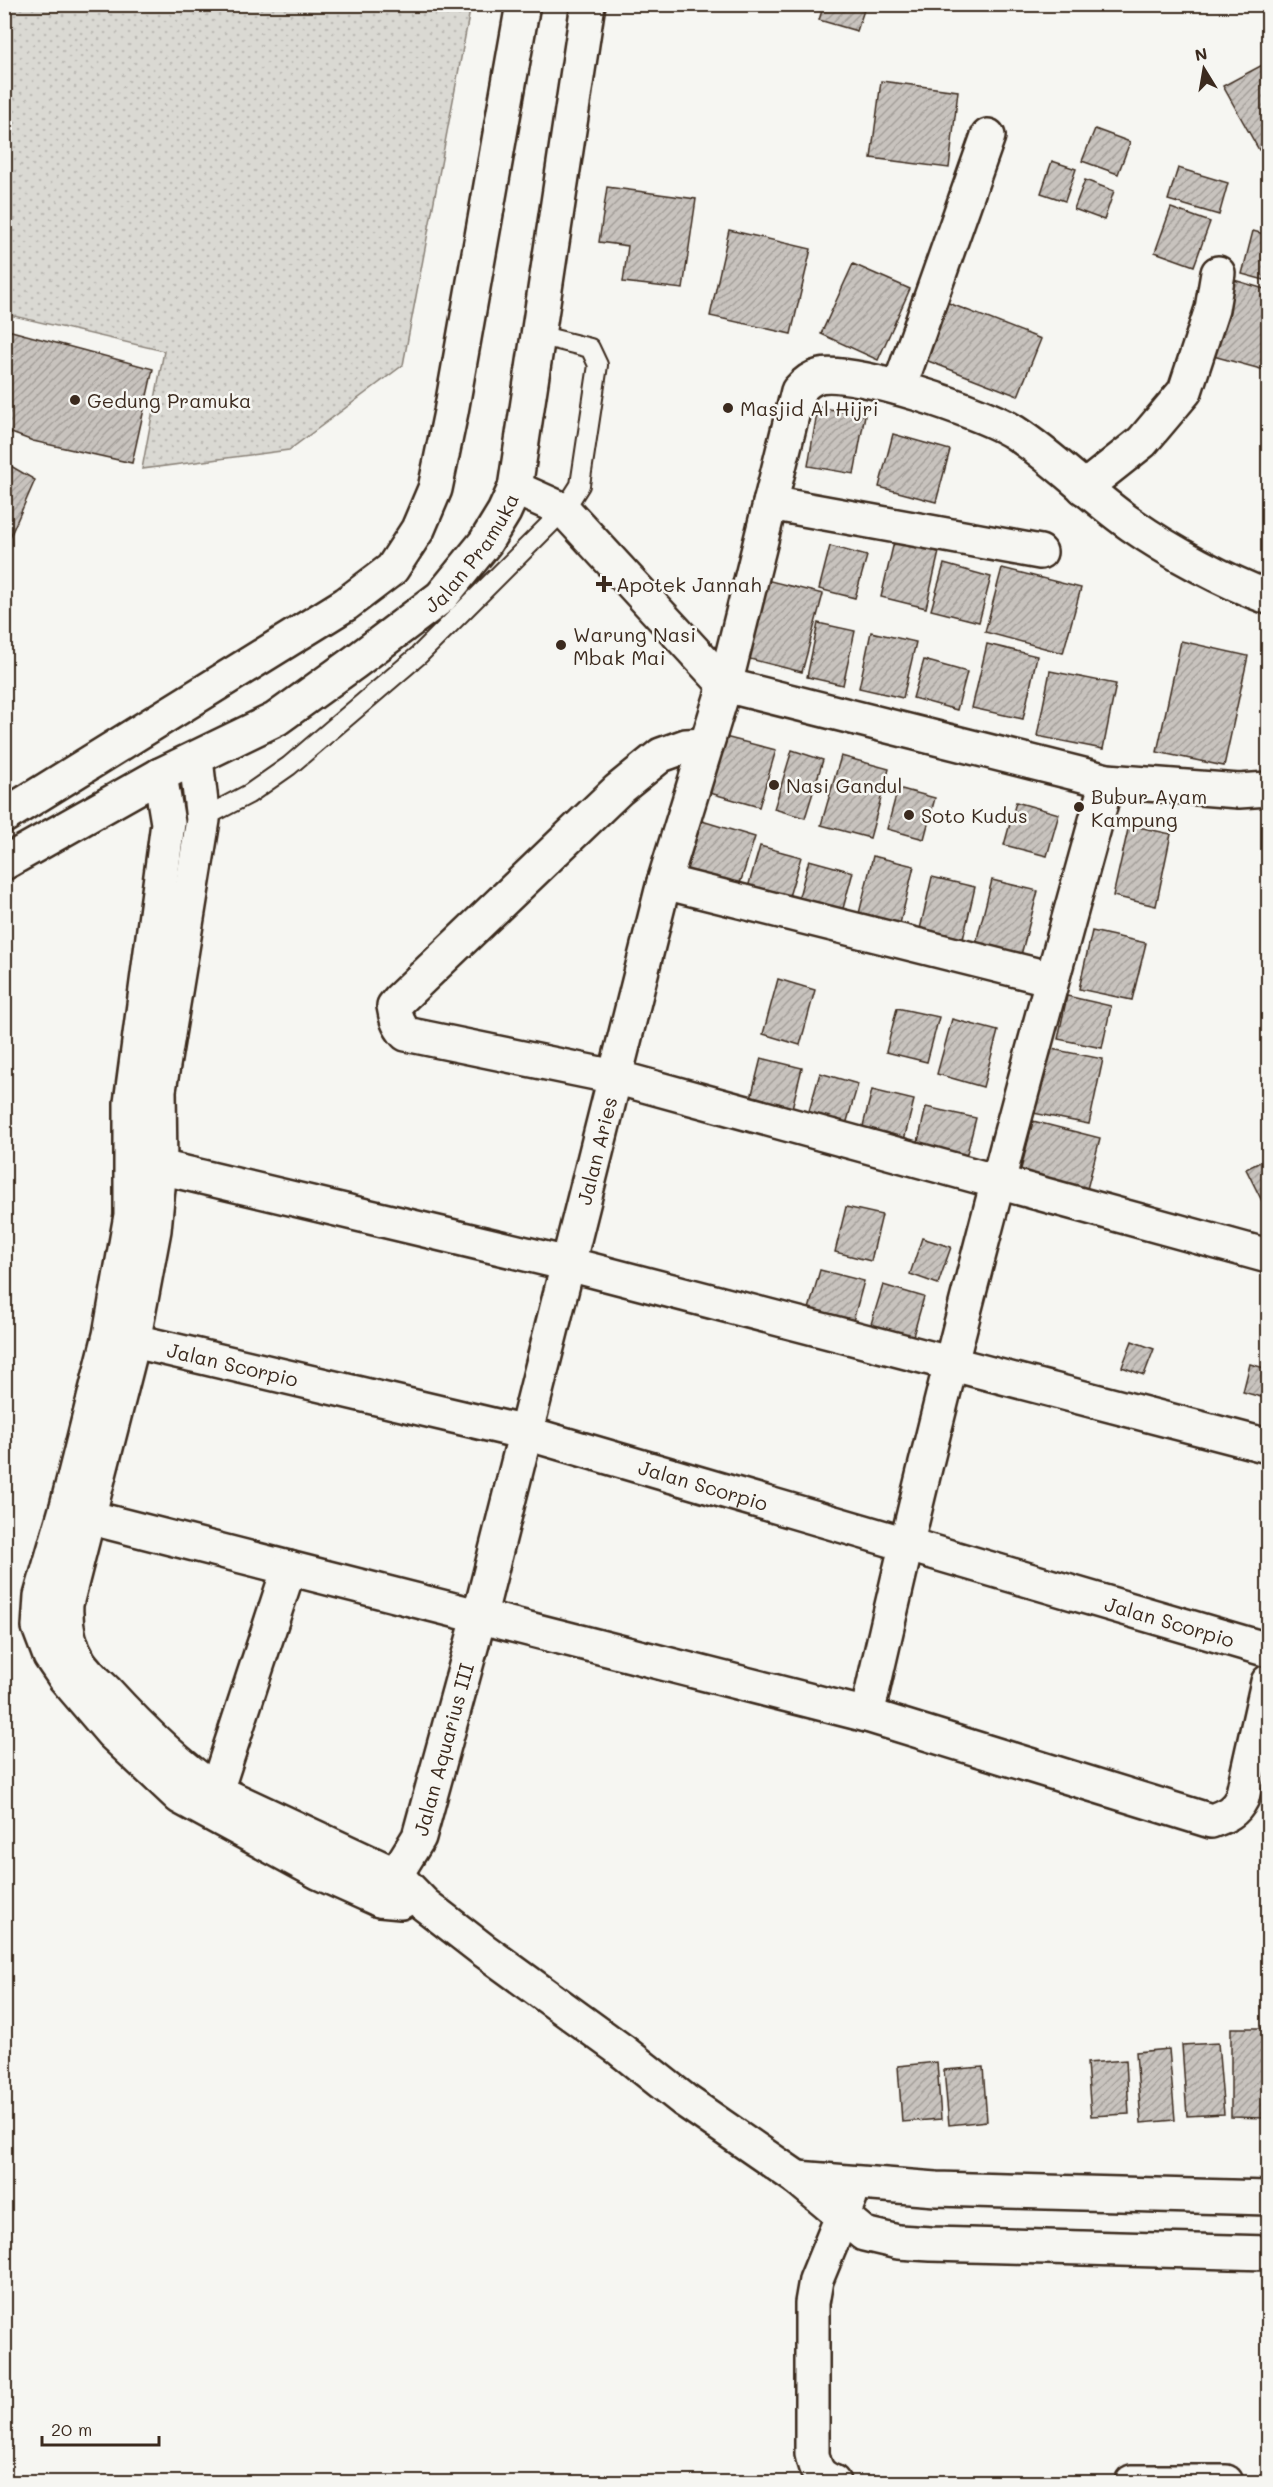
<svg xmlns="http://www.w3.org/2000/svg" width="1273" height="2487" font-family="Mali,sans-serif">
  <defs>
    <pattern id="grass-dots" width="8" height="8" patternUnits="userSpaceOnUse" patternTransform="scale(1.5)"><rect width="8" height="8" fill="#dad9d3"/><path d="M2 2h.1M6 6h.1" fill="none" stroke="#bcbab5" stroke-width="1.8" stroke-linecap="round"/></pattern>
    <pattern id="building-hatch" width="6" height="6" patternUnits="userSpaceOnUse" patternTransform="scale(1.5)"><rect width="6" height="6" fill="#c8c3be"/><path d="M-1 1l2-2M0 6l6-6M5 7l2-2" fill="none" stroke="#a49f9a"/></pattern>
  </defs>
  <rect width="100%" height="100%" fill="#f6f6f2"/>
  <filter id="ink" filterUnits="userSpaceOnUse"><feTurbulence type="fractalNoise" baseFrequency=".0167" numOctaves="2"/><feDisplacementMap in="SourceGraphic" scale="12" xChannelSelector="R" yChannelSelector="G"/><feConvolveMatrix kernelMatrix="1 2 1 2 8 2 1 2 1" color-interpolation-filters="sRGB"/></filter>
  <g filter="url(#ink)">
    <!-- grass -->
    <path fill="url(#grass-dots)" stroke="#8a8278" stroke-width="1.5" d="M6,5h465l-68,360 -114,85 -147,19 22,-118 -159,-37z"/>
    <!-- building -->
    <path fill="url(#building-hatch)" stroke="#3b2a1e" stroke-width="1.5" d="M824,4h42l-9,27 -38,-11z
      M1268,62v83l-9,5 -36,-64z
      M881,81l77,10 -9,77 -78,-10z
      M1095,129l35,13 -12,32 -36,-13z
      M1052,161l24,8 -11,32 -24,-8z
      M1178,168l50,15 -9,32 -51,-15z
      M1085,180l29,11 -10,29 -30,-11z
      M607,187l89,12 -13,90 -60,-7 5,-36 -29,-4z
      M1171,208l39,14 -16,44 -39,-14z
      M729,230l82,19 -20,85 -81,-18z
      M1253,231l15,4v46l-26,-7z
      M853,264l57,25 -32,71 -57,-26z
      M1234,280l34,10v81l-55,-15z
      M946,302l95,37 -23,57 -95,-37z
      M4,329l149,40 -21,94 -99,-22 -27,-10 -2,4z
      M818,407l47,8 -11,59 -46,-8z
      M893,434l57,16 -14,52 -57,-15z
      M4,462l31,18 -29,66 -2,-1z
      M894,542l45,10 -13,56 -45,-11z
      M830,546l37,10 -12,42 -36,-9z
      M944,564l47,13 -12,45 -48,-12z
      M1002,568l79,20 -18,65 -78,-21z
      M754,577l69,17 -21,78 -68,-17z
      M818,623l37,8 -12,54 -36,-8z
      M871,632l45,10 -13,56 -44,-10z
      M1181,641l67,15 -24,110 -67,-14z
      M987,644l50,12 -14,63 -51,-11z
      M924,660l43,12 -10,38 -44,-12z
      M1050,671l66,13 -13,65 -66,-13z
      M725,737l51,13 -17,57 -49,-14z
      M792,750l31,10 -18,58 -31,-9z
      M841,756l48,13 -19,69 -49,-13z
      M898,788l37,10 -11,41 -37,-10z
      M1016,802l43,12 -12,42 -43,-11z
      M702,821l53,16 -18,56 -53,-16z
      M1129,825l42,9 -15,72 -43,-10z
      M760,846l41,11 -14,46 -40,-12z
      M873,856l41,10 -16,66 -41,-10z
      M809,860l44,12 -14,51 -44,-12z
      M932,877l43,10 -14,61 -43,-10z
      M992,880l46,11 -17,64 -45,-12z
      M1092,931l54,12 -14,57 -53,-11z
      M778,979l37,11 -15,55 -37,-11z
      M1067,996l44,10 -9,42 -44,-9z
      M897,1008l42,9 -12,45 -41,-10z
      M952,1019l46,12 -15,56 -46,-13z
      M1046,1048l57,11 -14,65 -56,-11z
      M761,1058l41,10 -13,52 -41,-10z
      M820,1073l38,11 -13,44 -38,-10z
      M872,1090l42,10 -10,40 -42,-10z
      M926,1107l50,11 -10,39 -49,-11z
      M1033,1121l67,17 -15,59 -67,-16z
      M1268,1158v55l-22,-44z
      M846,1207l36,8 -11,46 -36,-9z
      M922,1238l29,9 -13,37 -28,-10z
      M820,1270l44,11 -14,51 -44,-12z
      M883,1285l41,12 -15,53 -42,-13z
      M1132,1341l22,8 -10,26 -22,-8z
      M1250,1364l18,5v30l-25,-7z
      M1231,2028h34l-1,90 -33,-1z
      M1218,2043l6,71 -37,2 -5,-71z
      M1169,2049l6,71 -34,3 -5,-71z
      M1126,2060l3,54 -38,2 -4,-53z
      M937,2062l4,57 -39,3 -4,-56z
      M983,2067l4,54 -38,4 -5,-55z"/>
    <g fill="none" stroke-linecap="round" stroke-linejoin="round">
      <defs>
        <path id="service" d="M197,821l52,-27 40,-28 130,-111 145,-145 16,-25 18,-120 -8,-17 -52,-13"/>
        <g id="minor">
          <path d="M899,388l89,-252"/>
          <path d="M515,488l49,22 161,175 382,96 132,10 29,-2"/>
          <path d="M1084,488l58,-46 43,-51 27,-82 6,-36"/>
          <path d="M770,503l270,49"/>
          <path d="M706,745l-20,1 -25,9 -43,35 -219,210 -5,6c2,12 4,19 12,28l209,43 653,179"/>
          <path d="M196,759l7,61 -44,270 1,77 -6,63 -21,112 -67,262c-1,21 2,40 13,58 7,11 19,21 28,30 33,36 68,71 109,99l180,84 28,29 58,45 139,101 63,50 113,78 67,56 34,8 33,2 337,9"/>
          <path d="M160,775l8,48 -37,280v112l-21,120 -43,171 -26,90 -2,31 11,29 15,22 47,55 68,64 140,76 60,27 21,2"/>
          <path d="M664,882l388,97"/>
          <path d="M139,1162l429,102 700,182"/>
          <path id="s1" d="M113,1336l413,97 742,217"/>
          <path d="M68,1507l20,10 779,198 344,106c15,-5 24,-9 31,-23l26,-116"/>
          <path d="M867,1715c70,-314 154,-625 240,-934"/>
          <path d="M205,1810l11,-19 73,-223"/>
          <path id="s2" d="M380,1900l39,-63 60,-219 185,-736 61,-197 73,-294c6,-7 13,-13 22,-15 35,-7 163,36 194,56 42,27 77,65 118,93 37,26 94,57 136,72"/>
          <path d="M797,2178l139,11 332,9"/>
          <path d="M833,2482c-15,-6 -18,-13 -21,-28v-151l4,-23 34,-83"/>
          <path d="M1132,2482h94"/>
        </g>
        <g id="primary">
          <path d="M4,816l342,-212 46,-35 26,-40 17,-40 16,-77 72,-408"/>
          <path id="s3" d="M4,863l156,-88 116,-56 79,-57 86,-65 44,-54 19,-31 11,-24 73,-484"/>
        </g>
      </defs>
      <!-- service casing -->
      <use href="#service" stroke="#3b2a1e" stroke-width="22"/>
      <!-- minor casing -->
      <use href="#minor" stroke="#3b2a1e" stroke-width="38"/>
      <!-- primary casing -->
      <use href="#primary" stroke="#3b2a1e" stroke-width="38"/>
      <!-- service -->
      <use href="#service" stroke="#f6f6f2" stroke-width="18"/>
      <!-- minor -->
      <use href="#minor" stroke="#f6f6f2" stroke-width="33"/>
      <!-- primary -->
      <use href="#primary" stroke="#f6f6f2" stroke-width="33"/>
    </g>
  </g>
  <!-- markers -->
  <g fill="#3b2a1e" stroke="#f6f6f2" stroke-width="2">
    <circle cx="75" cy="400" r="6"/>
    <circle cx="728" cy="408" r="6"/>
    <path d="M601 575h6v6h6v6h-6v6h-6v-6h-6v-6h6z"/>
    <circle cx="561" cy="645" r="6"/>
    <circle cx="774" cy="785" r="6"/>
    <circle cx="1079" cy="807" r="6"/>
    <circle cx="909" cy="815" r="6"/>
  </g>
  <g text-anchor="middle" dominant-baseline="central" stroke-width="5" stroke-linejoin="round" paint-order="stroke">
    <!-- poi labels -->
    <g font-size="20" fill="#3b2a1e" stroke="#f6f6f2" text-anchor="start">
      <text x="87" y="400">Gedung Pramuka</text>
      <text x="740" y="408">Masjid Al Hijri</text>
      <text x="616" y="584">Apotek Jannah</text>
      <text x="573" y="634">Warung Nasi<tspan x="573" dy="23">Mbak Mai</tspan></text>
      <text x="786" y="785">Nasi Gandul</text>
      <text x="1091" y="796">Bubur Ayam<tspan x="1091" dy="23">Kampung</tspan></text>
      <text x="921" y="815">Soto Kudus</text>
    </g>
    <!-- street labels -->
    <g font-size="20" fill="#3b2a1e" stroke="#f6f6f2">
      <text stroke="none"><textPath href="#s3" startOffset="567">Jalan Pramuka</textPath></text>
      <text stroke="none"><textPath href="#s2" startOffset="783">Jalan Aries</textPath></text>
      <text stroke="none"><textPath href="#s1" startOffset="123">Jalan Scorpio</textPath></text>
      <text stroke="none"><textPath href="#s1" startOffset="609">Jalan Scorpio</textPath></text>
      <text stroke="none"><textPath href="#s1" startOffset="1095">Jalan Scorpio</textPath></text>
      <text stroke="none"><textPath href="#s2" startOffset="165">Jalan Aquarius III</textPath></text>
    </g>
  </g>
  <!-- margin -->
  <rect width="1273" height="2487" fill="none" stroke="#f6f6f2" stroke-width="24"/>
  <rect x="12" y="12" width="1249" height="2463" fill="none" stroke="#3b2a1e" stroke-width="2" filter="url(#ink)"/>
  <!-- north arrow -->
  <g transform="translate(1204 69) rotate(349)" stroke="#f6f6f2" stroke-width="4.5" paint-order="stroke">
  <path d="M0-4.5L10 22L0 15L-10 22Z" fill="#3b2a1e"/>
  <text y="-9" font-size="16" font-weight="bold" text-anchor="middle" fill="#3b2a1e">N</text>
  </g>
  <!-- scale -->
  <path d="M42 2436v9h117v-9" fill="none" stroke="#3b2a1e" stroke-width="3"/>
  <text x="51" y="2436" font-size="18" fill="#3b2a1e" stroke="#f6f6f2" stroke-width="4.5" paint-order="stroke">20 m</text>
</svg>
